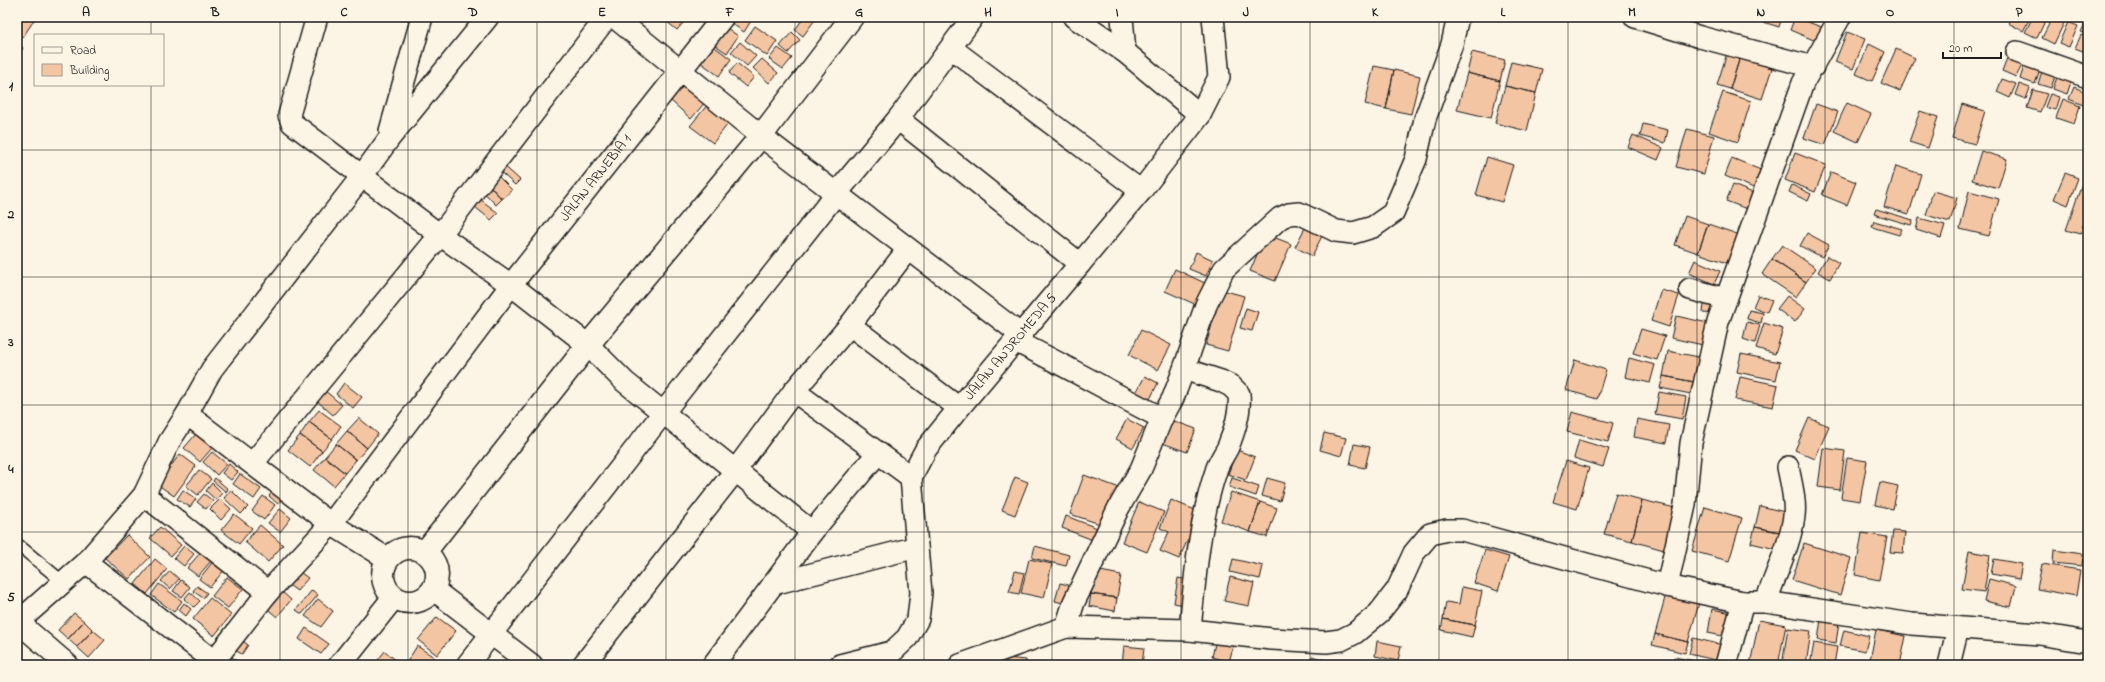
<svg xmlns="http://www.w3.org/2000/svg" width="2105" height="682" font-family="'Indie Flower',sans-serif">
  <rect width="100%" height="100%" fill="#fcf5e5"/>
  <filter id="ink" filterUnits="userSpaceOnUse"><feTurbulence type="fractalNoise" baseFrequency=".025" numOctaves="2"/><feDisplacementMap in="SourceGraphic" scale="8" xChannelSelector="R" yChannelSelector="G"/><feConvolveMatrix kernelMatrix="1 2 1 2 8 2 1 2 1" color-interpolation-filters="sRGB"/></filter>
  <g filter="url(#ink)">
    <!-- building -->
    <path fill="#f4c5a3" stroke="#1c1c1c" d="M17,17h19l-13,20 -6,-4z
      M661,17h27l-11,13z
      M731,17h15l5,4 -7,11 -16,-11z
      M804,17h13l-14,19 -8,-6z
      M1740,17h13l-1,4z
      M1757,17h25l-3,10 -22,-7z
      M1795,17l34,13 -6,14 -33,-14z
      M2011,17h18l1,1 -7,13 -15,-8z
      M2033,17h14l-10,21 -12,-6z
      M2070,17h14l-2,5z
      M2088,17v17l-7,-2z
      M2052,18l12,5 -10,21 -12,-6z
      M2068,22l10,4 -9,21 -10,-4z
      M755,26l22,15 -10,15 -22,-16z
      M727,28l11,8 -11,17 -12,-8z
      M792,32l8,8 -12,13 -8,-7z
      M1847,32l18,7 -12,30 -18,-7z
      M2081,35l7,3v15l-13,-5z
      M708,42l23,17 -12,17 -23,-17z
      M740,42l16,14 -9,10 -16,-14z
      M17,44l6,4 -6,9z
      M1869,44l16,8 -13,29 -16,-7z
      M778,48l14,10 -9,11 -14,-10z
      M1896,49l19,9 -15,33 -19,-8z
      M1472,52l33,8 -5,21 -33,-8z
      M1727,53l13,4 -10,32 -13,-4z
      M1740,57l32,11 -10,31 -32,-10z
      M2007,58l15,7 -6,12 -14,-6z
      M762,59l16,14 -9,10 -16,-15z
      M1511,62l31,7 -6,24 -31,-7z
      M737,63l17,14 -8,10 -17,-14z
      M2025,63l15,6 -5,15 -15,-5z
      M1374,66l20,4 -8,39 -21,-5z
      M2043,68l13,5 -5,15 -13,-4z
      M1394,70l26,6 -9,38 -25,-5z
      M1467,73l33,8 -9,37 -34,-8z
      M2058,74l14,5 -5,15 -14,-5z
      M2002,79l14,5 -6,14 -13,-6z
      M685,83l21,18 -15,18 -21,-19z
      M2019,84l11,4 -4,11 -11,-4z
      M1505,86l31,7 -9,38 -32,-8z
      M2074,87l14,6v14l-19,-8z
      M2033,90l14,4 -7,18 -13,-4z
      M1723,92l28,9 -13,41 -29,-10z
      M2050,94l9,3 -4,13 -10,-3z
      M2063,99l17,7 -6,18 -18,-6z
      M709,103l22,17 -18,23 -23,-17z
      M1847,103l24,11 -13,28 -24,-11z
      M1816,104l22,8 -13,33 -21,-7z
      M1962,104l23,7 -10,33 -23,-6z
      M1920,111l18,6 -10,31 -19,-6z
      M1643,124l25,6 -3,13 -25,-7z
      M1687,129l27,7 -10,38 -28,-7z
      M1633,135l30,13 -5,12 -30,-13z
      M1981,151l26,8 -9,29 -26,-8z
      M1795,153l31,12 -11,27 -30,-12z
      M1487,157l26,8 -11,37 -26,-7z
      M1732,158l31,13 -7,18 -31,-13z
      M501,163l19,17 -5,5 -19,-17z
      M1896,166l25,8 -12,40 -25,-7z
      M494,172l18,18 -10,9 -18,-19z
      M1831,172l25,10 -9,23 -25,-10z
      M2065,173l13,5 -10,27 -14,-6z
      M484,180l18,19 -6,6 -18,-19z
      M2083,181l5,1v28l-8,24 -14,-4z
      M1733,185l20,8 -6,16 -21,-8z
      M1792,185l19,9 -3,7 -19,-9z
      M1933,191l24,7 -7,24 -24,-7z
      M1969,191l30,8 -10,37 -29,-7z
      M476,196l22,17 -7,7 -21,-17z
      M1876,209l37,11 -2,5 -37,-11z
      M1685,216l23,8 -10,29 -23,-8z
      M1919,218l26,7 -4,13 -25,-8z
      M1874,221l28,8 -3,6 -27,-8z
      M1307,224l17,8 -12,24 -17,-9z
      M1708,224l32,11 -10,29 -32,-11z
      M1807,233l22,12 -7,12 -22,-11z
      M1266,234l25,10 -16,37 -25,-10z
      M1782,245l34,23 -10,14 -34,-23z
      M1196,252l17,8 -7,16 -17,-7z
      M1827,256l12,7 -9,16 -12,-7z
      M1772,259l34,23 -10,15 -34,-23z
      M1695,260l25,11 -6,13 -25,-11z
      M1175,269l32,15 -10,21 -32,-14z
      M1222,290l22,6 -16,55 -22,-6z
      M1661,290l18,5 -10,32 -18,-6z
      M1758,295l14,5 -5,12 -14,-5z
      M1705,296l13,2 -2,16 -13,-1z
      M1787,296l18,13 -10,13 -18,-13z
      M1246,308l12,4 -6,19 -12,-3z
      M1749,310l14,3 -2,10 -14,-4z
      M1676,316l32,7 -5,22 -32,-7z
      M1747,322l13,3 -5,18 -12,-4z
      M1764,323l19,6 -8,25 -19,-6z
      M1641,329l24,7 -8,24 -24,-7z
      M1141,330l30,15 -13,25 -29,-15z
      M1668,351l31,6 -5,25 -31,-6z
      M1741,354l39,8 -4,18 -39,-8z
      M1629,358l26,7 -5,18 -25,-6z
      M1575,360l31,10 -9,29 -31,-9z
      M1145,376l13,7 -11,22 -14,-7z
      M1663,376l31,6 -3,12 -31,-6z
      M1740,377l38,8 -5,22 -38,-7z
      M344,383l18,14 -9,11 -17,-14z
      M324,390l18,15 -9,10 -17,-15z
      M1659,392l27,5 -4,22 -27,-5z
      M319,410l22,16 -9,13 -23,-17z
      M1572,412l41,11 -5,19 -41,-10z
      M359,418l19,16 -11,14 -20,-17z
      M1166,418l30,11 -9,23 -30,-11z
      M1809,418l20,8 -14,33 -20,-9z
      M1127,419l17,9 -11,20 -17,-9z
      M1637,419l32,6 -3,18 -32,-6z
      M309,422l23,17 -10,12 -22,-16z
      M347,431l20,17 -11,12 -20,-16z
      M1324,433l22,5 -5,18 -21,-6z
      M196,434l16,14 -12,14 -16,-14z
      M300,435l22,16 -12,16 -22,-17z
      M1579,440l30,9 -6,18 -29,-9z
      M336,444l20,16 -11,13 -20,-16z
      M1354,444l16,3 -5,21 -15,-3z
      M1823,448l22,3 -5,39 -22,-3z
      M1237,450l18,7 -9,23 -18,-6z
      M212,452l15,12 -10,11 -14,-13z
      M180,454l16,12 -22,30 -17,-12z
      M325,457l20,16 -11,13 -20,-16z
      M1847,458l20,3 -7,40 -19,-3z
      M1566,461l23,7 -12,41 -24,-7z
      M229,464l9,8 -7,8 -9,-7z
      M199,470l12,9 -13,16 -12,-9z
      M240,474l21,15 -7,10 -21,-15z
      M1084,475l33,12 -14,38 -33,-11z
      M1015,477l13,5 -13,33 -13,-5z
      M215,478l13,11 -2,3 -13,-11z
      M1232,478l27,9 -3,9 -27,-9z
      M1267,478l18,5 -5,18 -18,-5z
      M1880,482l18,4 -5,23 -18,-4z
      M212,483l10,10 -6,7 -10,-9z
      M275,489l9,8 -6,7 -9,-8z
      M183,490l13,9 -6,8 -13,-8z
      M231,490l17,17 -7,7 -17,-16z
      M1231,492l29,10 -10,30 -29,-11z
      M1616,493l26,7 -10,41 -28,-7z
      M204,494l9,7 -7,8 -9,-7z
      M263,496l12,9 -11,15 -12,-9z
      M220,499l11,10 -10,11 -11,-11z
      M1171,500l29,12 -10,28 -2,-1 -9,20 -19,-8 9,-19 -9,-4z
      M1642,500l33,8 -11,42 -32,-9z
      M1139,502l25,10 -17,40 -25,-10z
      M1260,502l17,6 -10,29 -17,-5z
      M1760,506l29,7 -5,20 -29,-6z
      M1705,507l37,11 -13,43 -37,-10z
      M280,509l11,9 -11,14 -12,-9z
      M234,514l18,14 -13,16 -18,-14z
      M1066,516l31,12 -4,12 -31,-12z
      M260,525l23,20 -15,17 -23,-20z
      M160,527l21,18 -10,11 -21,-18z
      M1755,527l29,6 -4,17 -29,-7z
      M1893,531l12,1 -2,21 -13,-1z
      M1862,533l25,4 -8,43 -24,-5z
      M127,535l23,22 -21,22 -24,-21z
      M1804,543l47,15 -11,37 -48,-15z
      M184,546l10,8 -10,12 -10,-8z
      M1035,546l34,9 -3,11 -34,-8z
      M1485,550l24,7 -11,34 -24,-8z
      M2054,550l29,4 -1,12 -29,-3z
      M1969,551l21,4 -6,37 -22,-3z
      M201,552l10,9 -13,15 -11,-8z
      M155,559l12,10 -20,25 -12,-10z
      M215,559l11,9 -16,19 -11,-8z
      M1029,559l23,5 -8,34 -23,-5z
      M1233,559l30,7 -3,13 -30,-7z
      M1994,559l28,5 -3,15 -28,-5z
      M2042,564l38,6 -4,26 -39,-7z
      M297,570l11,8 -11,13 -11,-8z
      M1095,570l26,5 -4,23 -26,-4z
      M170,571l9,8 -9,10 -9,-8z
      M1015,571l9,2 -5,21 -10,-2z
      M227,577l16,12 -15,19 -16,-12z
      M1230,577l24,6 -5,23 -25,-5z
      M1178,578l15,3 -4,25 -15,-3z
      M1989,579l27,7 -5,21 -27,-6z
      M181,580l9,7 -8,10 -9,-6z
      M1060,583l16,4 -5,18 -16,-4z
      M159,584l23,17 -8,11 -23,-17z
      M197,586l10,7 -4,5 -10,-7z
      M1462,587l20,4 -7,34 -32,-6 3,-17 13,2z
      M279,589l12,11 -14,17 -13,-11z
      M312,590l6,5 -16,19 -6,-4z
      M190,592l10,9 -6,6 -10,-8z
      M1091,594l26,4 -2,13 -26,-5z
      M1666,594l33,9 -11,39 -33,-8z
      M210,598l21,17 -17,21 -21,-17z
      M318,599l15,12 -12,16 -16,-11z
      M184,603l7,6 -5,7 -7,-6z
      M1712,609l25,5 -5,24 -24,-5z
      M1822,612l18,3 -4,28 -18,-3z
      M74,613l10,8 -16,18 -10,-9z
      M437,617l19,14 -19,24 -19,-15z
      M1443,619l32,6 -3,12 -31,-7z
      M1759,620l27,5 -8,40h-28z
      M84,621l9,9 -16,17 -9,-8z
      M306,628l23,16 -8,10 -22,-15z
      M1788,628l23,3 -5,34h-24z
      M93,630l12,10 -16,18 -12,-11z
      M1844,630l25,6 -4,15 -25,-5z
      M1876,630l30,6 -6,29h-31z
      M1655,634l33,8 -3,11 -33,-8z
      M1693,638l34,8 -3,16 -35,-8z
      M1216,639l18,5 -5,18 -17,-5z
      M243,641l5,4 -6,9 -6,-3z
      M1377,641l24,5 -3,15 -23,-5z
      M1814,643l23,4 -3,18h-24z
      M417,646l17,11 -5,8h-24z
      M1124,646l20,2 -2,17h-20z
      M385,651l15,13 -1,1h-25z
      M1312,656l28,9h-31z
      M232,657l10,8h-18z
      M1674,657l32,6 -1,2h-32z
      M1006,658l20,2v5h-20z
      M1208,660l17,5h-19z"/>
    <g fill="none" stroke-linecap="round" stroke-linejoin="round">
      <defs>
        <path id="service" d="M17,544l46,38"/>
        <g id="minor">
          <path d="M317,17l-28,98 3,8 148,112 71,50 77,60 37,37 187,150"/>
          <path d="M614,17l147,119 259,198"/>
          <path d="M1074,17l51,35 75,63"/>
          <path d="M1122,17l3,35"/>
          <path d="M1635,17l65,20 113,30"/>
          <path d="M951,48l190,143"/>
          <path d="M2017,52l71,25"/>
          <path d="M898,119l182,145"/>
          <path d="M390,131l32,-114"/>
          <path d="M1690,289l36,10"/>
          <path d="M850,325l109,83"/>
          <path d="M1015,341c50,24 97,52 147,77"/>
          <path d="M1184,369l22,-64 18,-36 56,-51 9,-4 10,-1 37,18 17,2 20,-6 20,-14 23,-54 9,-40 27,-75 6,-27"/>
          <path d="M794,391l117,86"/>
          <path d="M187,414l144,110 57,35"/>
          <path d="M253,463l187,-228 167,-218"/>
          <path d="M144,495l124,97"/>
          <path d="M86,562l128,99"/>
          <path d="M773,584l144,-37"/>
          <path d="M1667,586l18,-81 6,-62 27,-121 85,-239 37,-66"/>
          <path d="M434,590l98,75"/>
          <path d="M1766,602c9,-28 24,-56 28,-86 2,-16 -3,-33 -6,-49"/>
          <path d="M18,622l50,43"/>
          <path d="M17,623l69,-61 58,-67 25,-53 18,-28 25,-45 150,-193 26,-36 100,-123"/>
          <path d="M1066,627l8,-25 44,-93 23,-40 21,-51 11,-20 11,-29 37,12 10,5 8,8c2,18 -4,36 -11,53 -4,8 -10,16 -12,24 -17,51 -21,106 -26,159"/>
          <path id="s1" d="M211,665l57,-73 63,-68 180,-239 212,-268"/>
          <path d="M467,665l196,-252 173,-219 62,-75 75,-102"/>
          <path d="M583,665l152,-194 59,-80 56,-66 58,-76"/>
          <path d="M713,665l99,-133 65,-78"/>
          <path id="s2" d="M840,665l52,-13 15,-14 11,-19 3,-26 -10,-116 15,-28 33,-41 182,-217 59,-76 19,-38 -6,-60"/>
          <path d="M960,665l106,-38 124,3 82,9 54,3 15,-2 14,-7 24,-20 18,-23 17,-37 16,-19 17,-4h15l205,56 76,16h23l146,22 127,10 49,8"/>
          <path d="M1726,665l17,-63"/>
          <path d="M1949,665l9,-37"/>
        </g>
        <path id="tertiary" d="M383 575a27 27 0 1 1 54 0a27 27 0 1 1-54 0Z
          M425,552l163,-207 173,-209 91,-119
          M340,665l54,-68"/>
      </defs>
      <!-- service casing -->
      <use href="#service" stroke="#1c1c1c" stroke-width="14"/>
      <!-- minor casing -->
      <use href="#minor" stroke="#1c1c1c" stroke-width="24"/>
      <!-- tertiary casing -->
      <use href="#tertiary" stroke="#1c1c1c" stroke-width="25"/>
      <!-- service -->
      <use href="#service" stroke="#fcf5e5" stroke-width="11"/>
      <!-- minor -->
      <use href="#minor" stroke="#fcf5e5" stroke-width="21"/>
      <!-- tertiary -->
      <use href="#tertiary" stroke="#fcf5e5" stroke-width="22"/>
    </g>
  </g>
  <!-- grid -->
  <path fill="none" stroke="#1c1c1c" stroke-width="1" stroke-opacity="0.55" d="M151,17v18M280,17v648M408,17v648M537,17v648M666,17v648M795,17v648M924,17v648M1052,17v648M1181,17v648M1310,17v648M1439,17v648M1568,17v648M1697,17v648M1825,17v648M1954,17v648M151,85v580M17,150h2071M17,277h2071M17,405h2071M17,532h2071"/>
  <g text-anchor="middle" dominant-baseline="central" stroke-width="3.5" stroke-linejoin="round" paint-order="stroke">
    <!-- street labels -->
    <g font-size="14" fill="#1c1c1c" stroke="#fcf5e5">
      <text stroke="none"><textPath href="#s1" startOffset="621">JALAN ARNEBIA 1</textPath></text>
      <text stroke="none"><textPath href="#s2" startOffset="403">JALAN ANDROMEDA 5</textPath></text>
    </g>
  </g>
  <!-- margin -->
  <rect width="2105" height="682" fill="none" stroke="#fcf5e5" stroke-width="44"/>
  <!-- legend -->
  <rect x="34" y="34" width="130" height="52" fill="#fcf5e5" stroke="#a29e95"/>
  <rect x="42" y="47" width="20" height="6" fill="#fcf5e5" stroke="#a29e95"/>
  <text x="70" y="54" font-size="12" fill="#1c1c1c">Road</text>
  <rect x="42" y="64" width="20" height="12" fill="#f4c5a3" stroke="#a29e95"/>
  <text x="70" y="74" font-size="12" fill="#1c1c1c">Building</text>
  <!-- scale -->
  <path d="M1943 52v6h58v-6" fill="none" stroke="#1c1c1c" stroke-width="2"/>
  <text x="1949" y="52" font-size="12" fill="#1c1c1c" stroke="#fcf5e5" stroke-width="3" paint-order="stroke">20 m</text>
  <rect x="22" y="22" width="2061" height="638" fill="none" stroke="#1c1c1c" stroke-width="1.5"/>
  <g font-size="13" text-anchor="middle" font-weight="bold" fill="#1c1c1c">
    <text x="86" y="16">A</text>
    <text x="215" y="16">B</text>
    <text x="344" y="16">C</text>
    <text x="473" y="16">D</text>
    <text x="602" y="16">E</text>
    <text x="730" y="16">F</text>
    <text x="859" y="16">G</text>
    <text x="988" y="16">H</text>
    <text x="1117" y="16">I</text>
    <text x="1246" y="16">J</text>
    <text x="1375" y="16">K</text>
    <text x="1503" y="16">L</text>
    <text x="1632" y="16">M</text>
    <text x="1761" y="16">N</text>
    <text x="1890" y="16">O</text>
    <text x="2019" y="16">P</text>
    <text x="11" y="90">1</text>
    <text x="11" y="218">2</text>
    <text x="11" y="346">3</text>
    <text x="11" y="473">4</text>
    <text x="11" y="601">5</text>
  </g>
</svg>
